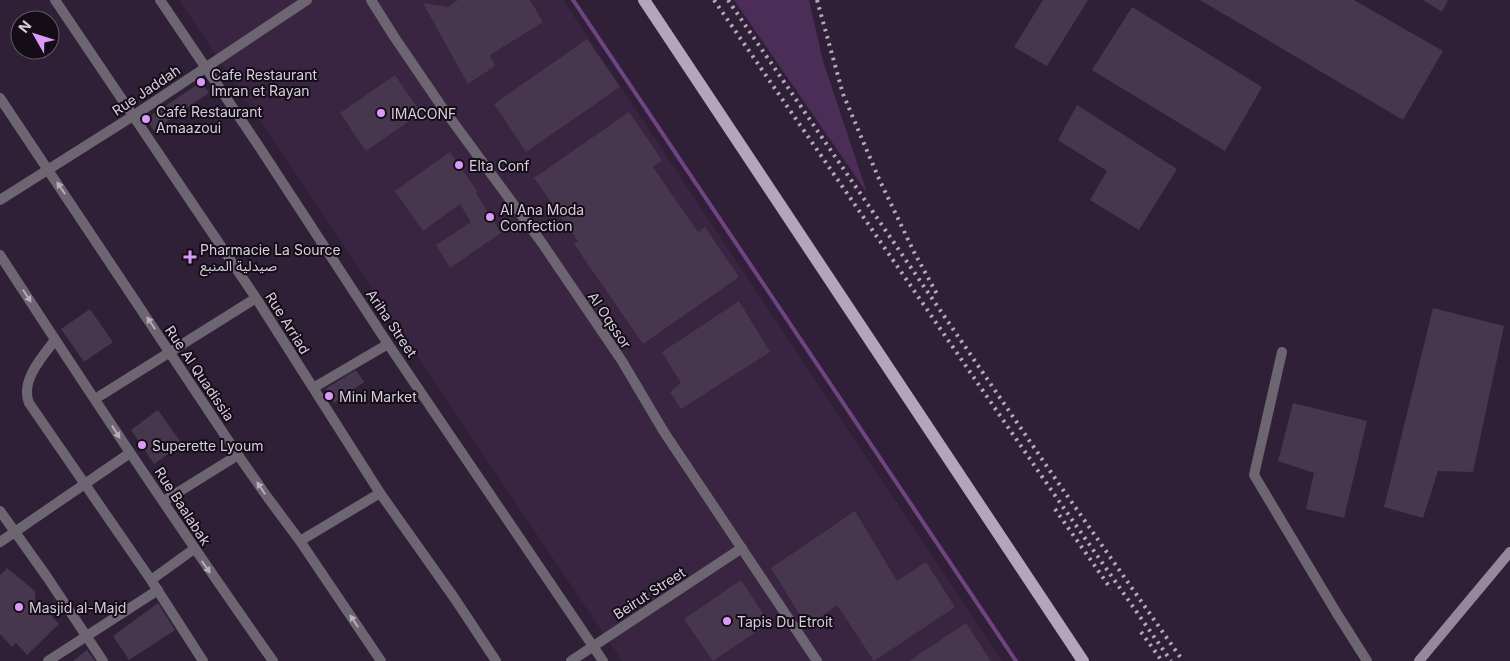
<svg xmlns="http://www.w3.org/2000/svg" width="1510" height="661" font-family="Inter,'Noto Sans Arabic',sans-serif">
  <rect width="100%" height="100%" fill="#302037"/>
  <!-- built -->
  <path fill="#392542" d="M179,0h384l439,661h-380z"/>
  <!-- green -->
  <path fill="#4b2d58" d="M734,0h75l14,61 44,132z"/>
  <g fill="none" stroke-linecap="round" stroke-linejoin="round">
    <!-- stream -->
    <path stroke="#6f4482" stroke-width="4" d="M573,0l443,661"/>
  </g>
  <!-- building -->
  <path fill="#46364e" d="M458,0h72l13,22 -53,33 5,11 -27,18 -45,-81 25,4z
    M1043,0h45l-41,66 -33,-19z
    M1200,0h154l89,51 -40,69z
    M1423,0h25l-6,12z
    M1132,7l130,80 -37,64 -133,-81z
    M587,39l33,48 -94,65 -32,-48z
    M395,75l26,38 -55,38 -26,-38z
    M201,82l8,11 -43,29 2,4 -12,8 -10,-15z
    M1077,105l100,64 -38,61 -49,-30 17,-29 -49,-31z
    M629,112l33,48 -9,7 45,65 7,-5 34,50 -96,67 -69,-100 4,-3 -44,-63z
    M450,152l28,40 -2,1 25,40 -51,35 -14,-23 35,-23 -11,-18 -37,27 -28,-40z
    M739,301l31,51 -89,57 -11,-17 11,-9 -19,-31z
    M1433,308l71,18 -31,146 -35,-1 -15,47 -39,-11z
    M90,309l23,33 -29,20 -23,-33z
    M356,370l8,12 -30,21 -9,-14z
    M1293,403l74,18 -23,97 -38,-9 8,-36 -36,-12z
    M158,410l24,34 -28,20 -23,-34z
    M855,511l42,70 29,-19 29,45 -81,54 -37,-56 -30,22 -36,-59z
    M7,568l28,23v13l10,11 4,-2 10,11 -32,31 -11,-12 -4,4 -12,-13v-59z
    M741,580l28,43 -56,38 -29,-42z
    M158,603l17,27 -46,30 -16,-24z
    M966,623l25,38h-82z
    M87,650l8,11h-22z"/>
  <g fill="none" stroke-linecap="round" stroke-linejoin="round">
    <!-- street -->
    <path stroke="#6d6571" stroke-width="10" d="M55,0l201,298 124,195 75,106 41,62
      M160,0l98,145 130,199 215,317
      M371,0l24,38 47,69 100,136 80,118 42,71 153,229
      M0,98l238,357 30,43 32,43 81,120
      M0,200l133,-84 174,-116
      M0,255c89,137 179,273 273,406
      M55,340c-13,17 -35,41 -26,63l122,177 52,81
      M1282,352l-28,123 82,137 31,49
      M313,388l75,-44
      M95,399l161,-101
      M164,501l74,-46
      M0,511l47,66 56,84
      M300,541l80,-48
      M0,542l130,-89
      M151,580l43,-31
      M48,661l110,-71
      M571,661l171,-113"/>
    <!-- secondary -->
    <path stroke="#95889c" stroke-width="10" d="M1419,661l91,-109"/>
    <!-- primary -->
    <path stroke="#b4a4bc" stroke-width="12" d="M644,0l439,661"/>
    <!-- rail -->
    <path stroke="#b4a9ba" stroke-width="4" stroke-dasharray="2.5 5" stroke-linecap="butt" d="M714,0l340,494 117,167
      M728,0l331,484 124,177
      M817,0l26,94 36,85 35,73 24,44
      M1055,509l56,80
      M1141,632l21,29"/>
  </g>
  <!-- one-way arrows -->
  <defs><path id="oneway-solid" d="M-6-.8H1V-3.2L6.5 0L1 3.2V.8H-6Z" transform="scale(1.25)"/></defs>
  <g fill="#b7aebc">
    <use href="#oneway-solid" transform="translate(61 188) rotate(-124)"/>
    <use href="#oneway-solid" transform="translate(27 296) rotate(57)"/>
    <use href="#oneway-solid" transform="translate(151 323) rotate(-124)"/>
    <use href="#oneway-solid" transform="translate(116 432) rotate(58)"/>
    <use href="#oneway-solid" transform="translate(261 488) rotate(-124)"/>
    <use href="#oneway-solid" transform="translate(206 567) rotate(55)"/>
    <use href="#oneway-solid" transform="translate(354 621) rotate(-124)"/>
  </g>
  <!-- markers -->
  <g fill="#da9af6" stroke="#140d17" stroke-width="2">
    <circle cx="201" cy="82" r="5"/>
    <circle cx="381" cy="113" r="5"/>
    <circle cx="146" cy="119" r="5"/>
    <circle cx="459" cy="165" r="5"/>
    <circle cx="490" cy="217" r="5"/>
    <path d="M187.5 249.5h5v5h5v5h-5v5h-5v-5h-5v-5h5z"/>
    <circle cx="329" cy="396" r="5"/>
    <circle cx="142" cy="445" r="5"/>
    <circle cx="19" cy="607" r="5"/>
    <circle cx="727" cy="621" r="5"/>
  </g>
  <g text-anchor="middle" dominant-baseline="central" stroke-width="4" stroke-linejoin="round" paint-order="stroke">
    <!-- poi labels -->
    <g font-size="14" fill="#d7cddc" stroke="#140d17" text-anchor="start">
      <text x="211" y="74">Cafe Restaurant<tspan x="211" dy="16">Imran et Rayan</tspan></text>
      <text x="156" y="111">Café Restaurant<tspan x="156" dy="16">Amaazoui</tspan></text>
      <text x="391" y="113">IMACONF</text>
      <text x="469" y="165">Elta Conf</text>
      <text x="500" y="209">Al Ana Moda<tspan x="500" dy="16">Confection</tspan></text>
      <text x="200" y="249">Pharmacie La Source<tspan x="200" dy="16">صيدلية المنبع</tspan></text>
      <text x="339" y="396">Mini Market</text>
      <text x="152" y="445">Superette Lyoum</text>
      <text x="29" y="607">Masjid al-Majd</text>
      <text x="737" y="621">Tapis Du Etroit</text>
    </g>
    <!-- street labels -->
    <g font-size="14" fill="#d7cddc" stroke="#140d17">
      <text transform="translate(146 90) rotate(-34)">Rue Jaddah</text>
      <text transform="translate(610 320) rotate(56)">Al Oqssor</text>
      <text transform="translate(288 323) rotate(58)">Rue Arriad</text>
      <text transform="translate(392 323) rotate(56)">Ariha Street</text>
      <text transform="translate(200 373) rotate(56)">Rue Al Quadissia</text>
      <text transform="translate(183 506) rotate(57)">Rue Baalabak</text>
      <text transform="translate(649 593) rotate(-33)">Beirut Street</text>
    </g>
  </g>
  <!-- north arrow -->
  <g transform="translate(35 35) rotate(309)"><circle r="24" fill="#140d17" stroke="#625a66"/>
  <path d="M0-4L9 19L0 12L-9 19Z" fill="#da9af6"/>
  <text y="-8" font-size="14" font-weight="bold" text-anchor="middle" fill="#d7cddc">N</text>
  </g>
</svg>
